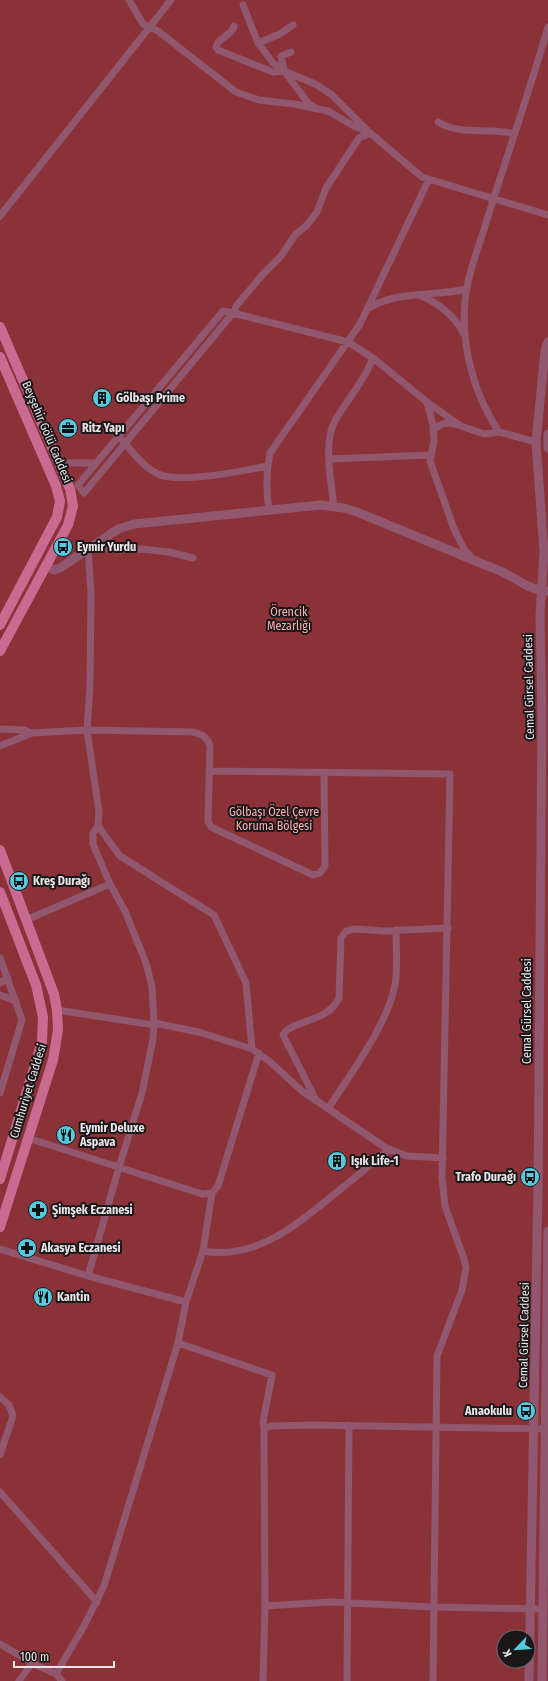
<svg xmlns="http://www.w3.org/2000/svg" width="548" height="1681" font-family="'Fira Sans Condensed',sans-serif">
  <rect width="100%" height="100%" fill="#342d33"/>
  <!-- green -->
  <path fill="#8b3239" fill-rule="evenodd" d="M0,0h548v1681h-548zM504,1637h24v24h-24z"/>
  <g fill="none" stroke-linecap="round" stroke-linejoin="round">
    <!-- minor -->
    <path stroke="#91576e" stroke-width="7" d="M129,0l14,24 15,7 78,61 23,8 35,4 34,7 24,14 16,7
      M243,5l15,38 15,20 11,8 31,13 17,11 38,38 52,44 126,38
      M234,26c-2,10 -16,11 -18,21l2,3 55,22 11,-1 25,33 6,4
      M258,43l22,-9 13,-9
      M284,71l-3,-15 10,-4
      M438,122c24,15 50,4 76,12
      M370,133l-11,5 -33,50 -9,24 -10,13 -12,10 -14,21 -18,18 -26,31 -4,8 -149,180 -6,-8 145,-174 10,2 115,29 25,16 54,44 34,24 23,8 15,-2 37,10
      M0,216l171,-216
      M421,296c16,6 35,21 42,37
      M367,309c29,-19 67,-12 100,-20
      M427,402l6,23 1,15 -4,21 24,68 10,20 10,11
      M433,431c7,-8 15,-10 25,-6
      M499,432c-25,-37 -38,-86 -34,-130 2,-26 13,-53 21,-79 20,-65 43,-130 62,-196
      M122,440c11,12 21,27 36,34 21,10 85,-3 109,-8
      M330,459l100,-4
      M59,463h37
      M334,506c-3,-23 -11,-65 1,-85 12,-22 29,-39 38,-63
      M269,510c-3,-19 -3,-38 1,-57l90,-129 69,-145
      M93,545l23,5 26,-1 27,3 24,6
      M88,549l3,43 -1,94 -3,44 12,82 -1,14 -5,7v11l17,40 15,27 21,52 6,24 2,36 -1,16 -11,54 -23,74 -31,109
      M0,729l24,1 8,3
      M0,746l32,-13 55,-3 105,2c9,2 15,4 18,14l-2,75 3,6 102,48 7,-2 5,-7 -1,-93
      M209,771l241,3 -8,404 3,28 19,53 2,9 -4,22 -25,66 -4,325
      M98,826l22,30 94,59 32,68 6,66
      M26,920l84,-36
      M0,958l22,62 -22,73
      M0,983l8,-5
      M0,995l16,6
      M57,1010l97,15
      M154,1023l45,9 53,17 17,12 33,30 84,57 21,8 36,2
      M315,1098l-32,-63c7,-15 45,-12 56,-37l2,-60 5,-7 9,-2 29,2 64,-3
      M328,1109c22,-35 59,-83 67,-124 3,-17 1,-37 1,-55
      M28,1138l174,56 10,-1 6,-7 41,-133
      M0,1249l88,27 98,26 17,-51 9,-58
      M203,1251c51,9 92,-24 129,-55 19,-15 38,-31 57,-46
      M178,1343l94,32 -9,47 1,6
      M0,1397l9,8 4,11 -13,39
      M0,1492l97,110
      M265,1606l65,-4 104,5 109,2
      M0,1644l36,21 20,9 6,7
      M56,1674l28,-48 20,-40 74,-243 8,-41
      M19,1681l13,-18
      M263,1681l2,-75 -1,-178 7,-2 40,-1 234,4
      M347,1681l2,-256"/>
    <!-- tertiary -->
    <path stroke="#91576e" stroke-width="9" d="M548,434v14
      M45,566l9,4 6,-2 58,-39 16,-5 187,-19 22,3 14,4 143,59c16,7 30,20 48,20
      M529,1681l9,-494 4,-469 -2,-103 4,-63 -8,-110 9,-91 3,-9
      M542,1681l6,-450"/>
    <!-- secondary -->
    <path stroke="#c76b91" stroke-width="10" d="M0,327l70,162 3,17 -5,19 -68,126
      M0,357l56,129 4,15 -3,16 -57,108
      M0,850l54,144 3,16 1,20 -5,30 -53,167
      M0,892l36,93 7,32 -1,25 -42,137"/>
  </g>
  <!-- icons -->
  <defs>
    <symbol id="building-disc" viewBox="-11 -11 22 22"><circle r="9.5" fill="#55cadf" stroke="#1a1719"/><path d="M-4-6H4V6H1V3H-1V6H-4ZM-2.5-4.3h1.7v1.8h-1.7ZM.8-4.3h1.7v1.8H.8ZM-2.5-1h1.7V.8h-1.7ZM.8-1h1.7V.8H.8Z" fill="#111"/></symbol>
    <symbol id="office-disc" viewBox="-11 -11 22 22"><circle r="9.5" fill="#55cadf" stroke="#1a1719"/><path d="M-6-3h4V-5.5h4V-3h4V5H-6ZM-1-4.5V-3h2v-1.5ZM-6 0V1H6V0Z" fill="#111"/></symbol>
    <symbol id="bus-disc" viewBox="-11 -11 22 22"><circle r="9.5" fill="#55cadf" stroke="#1a1719"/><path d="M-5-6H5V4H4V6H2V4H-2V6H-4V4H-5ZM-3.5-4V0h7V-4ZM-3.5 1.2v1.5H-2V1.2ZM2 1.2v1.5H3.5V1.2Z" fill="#111"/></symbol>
    <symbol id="restaurant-disc" viewBox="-11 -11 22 22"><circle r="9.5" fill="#55cadf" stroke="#1a1719"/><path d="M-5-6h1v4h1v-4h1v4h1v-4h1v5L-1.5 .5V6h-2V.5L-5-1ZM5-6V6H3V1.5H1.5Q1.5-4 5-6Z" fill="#111"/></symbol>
    <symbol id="pharmacy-disc" viewBox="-11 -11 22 22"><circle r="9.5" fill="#55cadf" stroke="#1a1719"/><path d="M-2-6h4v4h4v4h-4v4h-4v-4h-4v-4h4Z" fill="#111"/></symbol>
  </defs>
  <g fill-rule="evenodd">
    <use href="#building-disc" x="91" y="387" width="22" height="22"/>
    <use href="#office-disc" x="57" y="417" width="22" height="22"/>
    <use href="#bus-disc" x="52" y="536" width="22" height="22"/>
    <use href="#bus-disc" x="8" y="870" width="22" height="22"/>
    <use href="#restaurant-disc" x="55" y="1124" width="22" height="22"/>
    <use href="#building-disc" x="326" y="1150" width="22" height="22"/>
    <use href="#bus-disc" x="519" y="1166" width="22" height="22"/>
    <use href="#pharmacy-disc" x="27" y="1199" width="22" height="22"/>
    <use href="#pharmacy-disc" x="16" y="1237" width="22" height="22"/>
    <use href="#restaurant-disc" x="32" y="1286" width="22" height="22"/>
    <use href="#bus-disc" x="515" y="1400" width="22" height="22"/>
  </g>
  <g text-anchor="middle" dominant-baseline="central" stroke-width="4" stroke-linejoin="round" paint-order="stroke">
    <!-- poi labels -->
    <g font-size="12" font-weight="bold" fill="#e8e4e8" stroke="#1a1719" text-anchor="start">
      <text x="116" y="398">Gölbaşı Prime</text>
      <text x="82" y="428">Ritz Yapı</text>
      <text x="77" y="547">Eymir Yurdu</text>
      <text x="33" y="881">Kreş Durağı</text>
      <text x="80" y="1128">Eymir Deluxe<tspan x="80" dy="14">Aspava</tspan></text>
      <text x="351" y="1161">Işık Life-1</text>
      <text x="516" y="1177" text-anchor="end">Trafo Durağı</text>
      <text x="52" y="1210">Şimşek Eczanesi</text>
      <text x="41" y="1248">Akasya Eczanesi</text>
      <text x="57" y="1297">Kantin</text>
      <text x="512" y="1411" text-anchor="end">Anaokulu</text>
    </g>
    <!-- street labels -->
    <g font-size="12" fill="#e8e4e8" stroke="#1a1719">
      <text transform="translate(47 432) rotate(67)">Beyşehir Gölü Caddesi</text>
      <text transform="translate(529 687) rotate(-91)">Cemal Gürsel Caddesi</text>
      <text transform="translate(527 1011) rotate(-90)">Cemal Gürsel Caddesi</text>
      <text transform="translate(28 1091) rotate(-73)">Cumhuriyet Caddesi</text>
      <text transform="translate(524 1335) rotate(-89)">Cemal Gürsel Caddesi</text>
    </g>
    <!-- park labels -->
    <g font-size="12" fill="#fbaeae" stroke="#1a1719">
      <text x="289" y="612">Örencik<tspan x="289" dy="14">Mezarlığı</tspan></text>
      <text x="274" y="812">Gölbaşı Özel Çevre<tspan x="274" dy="14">Koruma Bölgesi</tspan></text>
    </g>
  </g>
  <!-- north arrow -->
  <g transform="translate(516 1649) rotate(245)"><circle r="19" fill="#1a1719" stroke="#6c696c"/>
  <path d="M0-3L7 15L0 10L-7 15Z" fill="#55cadf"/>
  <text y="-6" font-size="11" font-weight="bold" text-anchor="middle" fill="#e8e4e8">K</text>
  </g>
  <!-- scale -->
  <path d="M14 1661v6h100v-6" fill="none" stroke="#e8e4e8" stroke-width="2"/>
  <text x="20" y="1661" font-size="12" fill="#e8e4e8" stroke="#1a1719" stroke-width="3" paint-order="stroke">100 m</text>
</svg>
